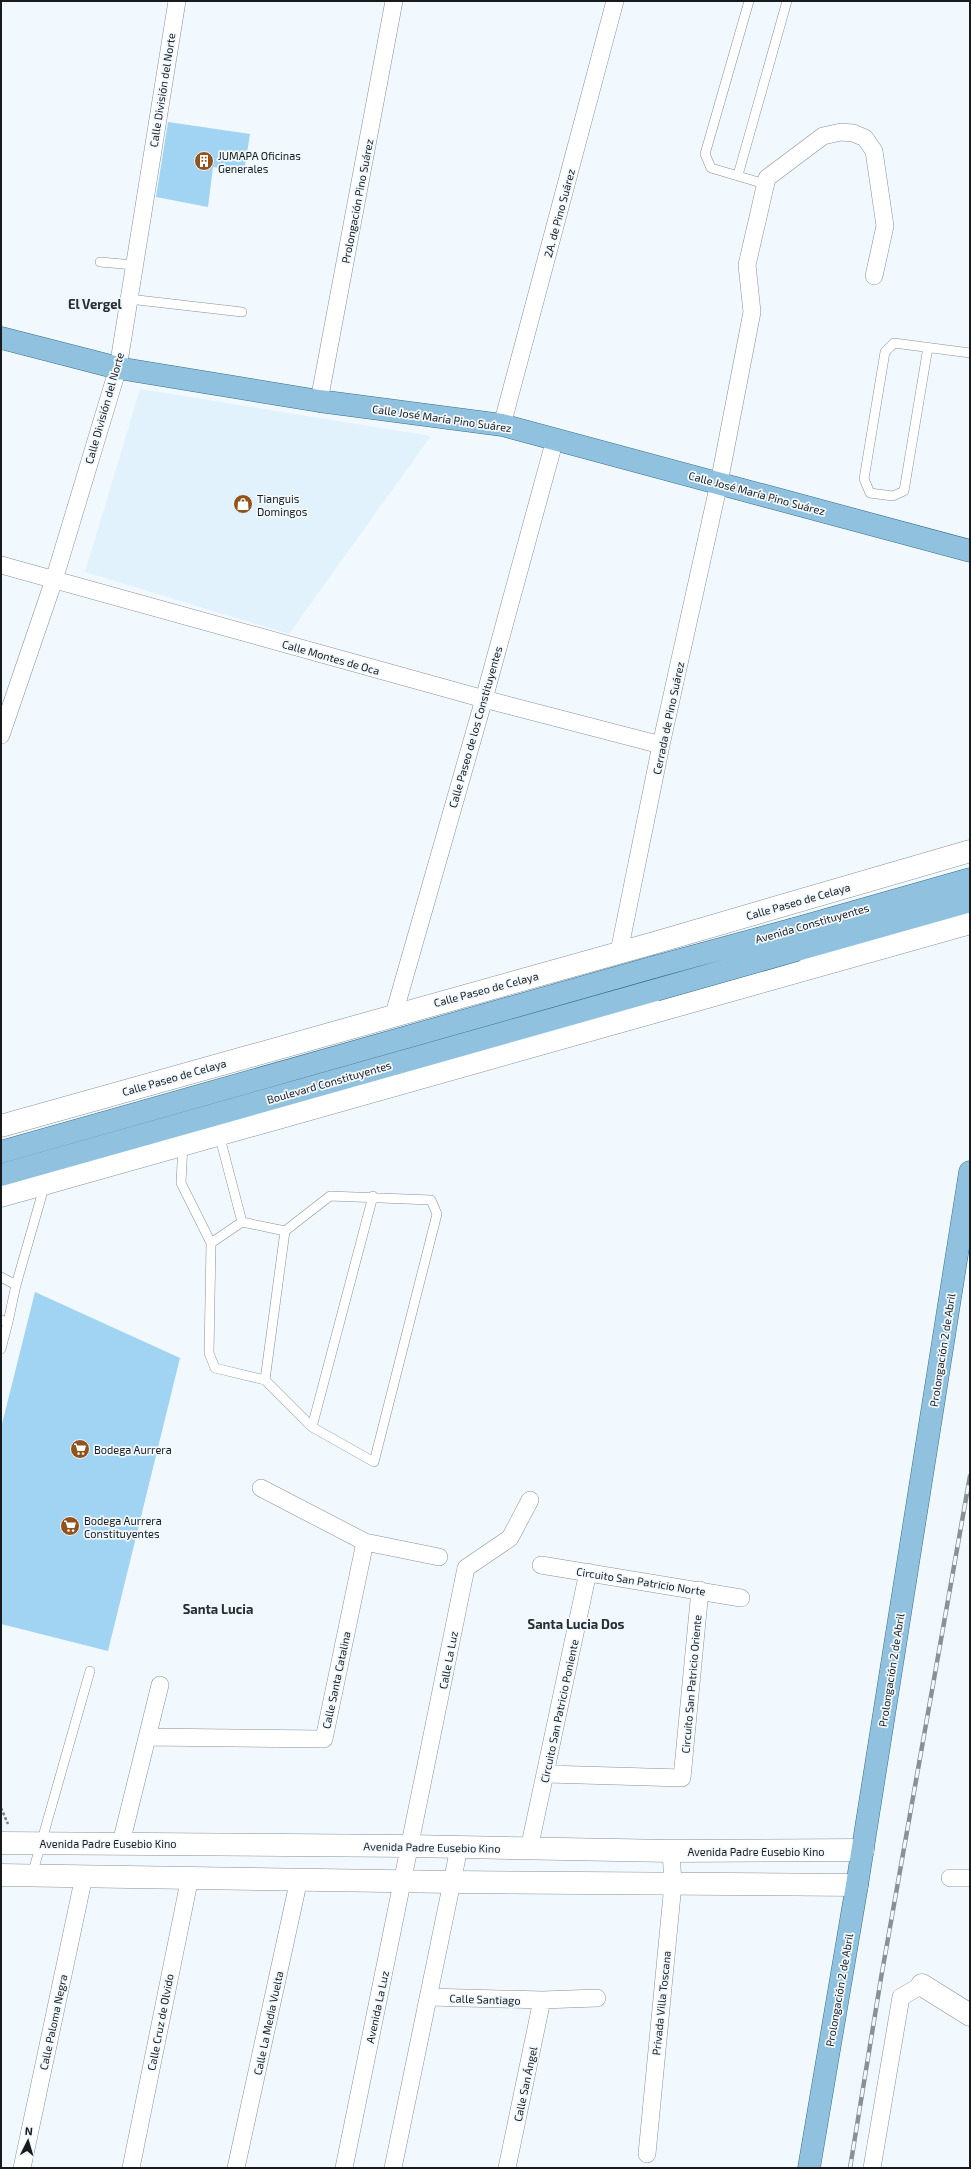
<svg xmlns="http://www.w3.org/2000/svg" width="971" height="2169" font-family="'Exo 2',sans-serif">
  <rect width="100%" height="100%" fill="#f1f9fe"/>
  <!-- built -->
  <path fill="#e1f2fd" d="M140,389l291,47 -142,198 -204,-62z"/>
  <!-- building -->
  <path fill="#a1d3f2" d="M168,122l82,12 -6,38 -31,-5 -5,40 -52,-10z
    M35,1292l145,66 -72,293 -107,-27v-196z"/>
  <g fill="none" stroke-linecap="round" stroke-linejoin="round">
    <defs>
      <path id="lane" d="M749,1l-44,153 6,14 54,16
        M738,175l49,-174
        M100,262l34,3
        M129,299l113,13
        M928,347l-24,144 -11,5 -23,-3 -6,-14 21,-127 9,-9 76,10
        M219,1134l23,88
        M183,1144l-2,39 30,60 -2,110 6,15 50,12 47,47 62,35 63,-248 -6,-14 -101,-4 -45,35 -43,-9 -31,21
        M1,1277l15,8 -8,37
        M16,1285l29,-101
        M1,1320l7,2 -7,27
        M265,1380l20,-149
        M312,1427l61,-231
        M32,1875l58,-204"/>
      <path id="street" d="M319,401l75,-400
        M502,425l113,-424
        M1,565l483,134 177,46
        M1,735l53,-155 64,-212 59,-367
        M619,952l42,-207 58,-262 33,-171 -5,-47 20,-87 56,-42 18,-4 12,1 12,5 9,13 11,75 -11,50
        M394,1014l90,-315 71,-260
        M261,1488l104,54 74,15
        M541,1565l200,33
        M148,1737l176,2 41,-197
        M547,1774l135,4 18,-188
        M121,1843l39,-158
        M529,1849l59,-277
        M950,1878h20
        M428,1997l114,3 55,-2
        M647,2154l26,-270 -2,-33
        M22,2168l62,-292
        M131,2168l59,-291
        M236,2168l63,-289
        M344,2168l122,-600 44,-30 20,-38
        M393,2168l66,-320
        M507,2168l35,-168
        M872,2168l29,-171 21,-12"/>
      <path id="secondary" d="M1,1126l653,-183 316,-92
        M1,1196l969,-273
        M1,1843l409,3 261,5 192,-1
        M1,1875l451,7 405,3
        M922,1985l48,30"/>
      <path id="primary" d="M1,338l117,30 201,33 183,24 468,126
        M794,929l176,-50
        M797,950l173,-49
        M1,1152l653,-185
        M1,1175l655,-185
        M809,2168l48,-283 113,-713"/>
    </defs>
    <!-- lane casing -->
    <use href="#lane" stroke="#889197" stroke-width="10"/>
    <!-- street casing -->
    <use href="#street" stroke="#889197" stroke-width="18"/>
    <!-- secondary casing -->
    <use href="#secondary" stroke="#889197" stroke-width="23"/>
    <!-- primary casing -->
    <use href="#primary" stroke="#366e8d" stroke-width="23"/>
    <!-- path -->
    <path stroke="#7d8285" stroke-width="2.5" stroke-dasharray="3 2" stroke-linecap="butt" d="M1,1808l7,16"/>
    <!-- lane -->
    <use href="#lane" stroke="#fff" stroke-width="9"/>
    <!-- street -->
    <use href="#street" stroke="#fff" stroke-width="17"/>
    <!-- secondary -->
    <use href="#secondary" stroke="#fff" stroke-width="22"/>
    <!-- primary -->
    <use href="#primary" stroke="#90c2df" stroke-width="22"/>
    <defs>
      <path id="rail" d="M850,2168l31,-190 89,-502"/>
    </defs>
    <!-- rail casing -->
    <use href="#rail" stroke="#8b9094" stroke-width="4.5"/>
    <!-- rail -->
    <use href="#rail" stroke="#f1f9fe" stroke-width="3" stroke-dasharray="9" stroke-linecap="butt"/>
    <defs>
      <path id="primary-bridge" d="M654,967l140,-38
        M656,990l141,-40"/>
    </defs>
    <!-- primary-bridge casing -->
    <use href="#primary-bridge" stroke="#366e8d" stroke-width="23" stroke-linecap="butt"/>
    <!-- primary-bridge -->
    <use href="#primary-bridge" stroke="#90c2df" stroke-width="22"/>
  </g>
  <!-- icons -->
  <defs>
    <symbol id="building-disc" viewBox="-11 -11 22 22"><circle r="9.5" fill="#92521b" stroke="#f1f9fe"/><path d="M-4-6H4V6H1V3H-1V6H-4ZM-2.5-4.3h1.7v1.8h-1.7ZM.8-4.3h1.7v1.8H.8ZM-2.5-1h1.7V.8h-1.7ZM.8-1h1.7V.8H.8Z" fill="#fff"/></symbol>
    <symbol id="shop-disc" viewBox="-11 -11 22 22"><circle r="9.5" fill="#92521b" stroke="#f1f9fe"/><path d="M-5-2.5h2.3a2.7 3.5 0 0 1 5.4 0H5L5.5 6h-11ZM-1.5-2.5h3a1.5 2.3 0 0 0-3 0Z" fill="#fff"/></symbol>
    <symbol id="supermarket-disc" viewBox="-11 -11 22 22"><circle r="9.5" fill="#92521b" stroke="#f1f9fe"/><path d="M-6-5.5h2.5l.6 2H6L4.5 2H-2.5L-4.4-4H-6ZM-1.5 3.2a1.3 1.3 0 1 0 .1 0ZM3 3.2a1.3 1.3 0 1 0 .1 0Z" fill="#fff"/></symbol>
  </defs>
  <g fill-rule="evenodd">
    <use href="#building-disc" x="193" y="150" width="22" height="22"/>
    <use href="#shop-disc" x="232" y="493" width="22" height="22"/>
    <use href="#supermarket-disc" x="69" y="1438" width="22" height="22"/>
    <use href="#supermarket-disc" x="59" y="1515" width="22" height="22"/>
  </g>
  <g text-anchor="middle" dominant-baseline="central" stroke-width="3.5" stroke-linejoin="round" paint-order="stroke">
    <!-- street labels -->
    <g font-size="11" fill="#181b1d" stroke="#f1f9fe">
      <text transform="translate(162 90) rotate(-81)">Calle División del Norte</text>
      <text transform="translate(357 201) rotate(-79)">Prolongación Pino Suárez</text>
      <text transform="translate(559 213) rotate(-75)">2A. de Pino Suárez</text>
      <text transform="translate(104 408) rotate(-74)">Calle División del Norte</text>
      <text transform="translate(442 418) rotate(8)">Calle José María Pino Suárez</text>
      <text transform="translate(757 493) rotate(15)">Calle José María Pino Suárez</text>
      <text transform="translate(331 657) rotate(16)">Calle Montes de Oca</text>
      <text transform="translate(668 718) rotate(-78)">Cerrada de Pino Suárez</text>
      <text transform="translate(475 727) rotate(-74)">Calle Paseo de los Constituyentes</text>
      <text transform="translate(798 901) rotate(-16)">Calle Paseo de Celaya</text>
      <text transform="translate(812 923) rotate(-16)">Avenida Constituyentes</text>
      <text transform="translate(486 989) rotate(-15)">Calle Paseo de Celaya</text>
      <text transform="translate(174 1077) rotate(-16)">Calle Paseo de Celaya</text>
      <text transform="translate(329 1082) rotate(-16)">Boulevard Constituyentes</text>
      <text transform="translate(942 1350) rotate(-81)">Prolongación 2 de Abril</text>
      <text transform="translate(641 1581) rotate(9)">Circuito San Patricio Norte</text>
      <text transform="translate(448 1660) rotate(-79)">Calle La Luz</text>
      <text transform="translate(891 1670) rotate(-81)">Prolongación 2 de Abril</text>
      <text transform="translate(336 1680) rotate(-78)">Calle Santa Catalina</text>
      <text transform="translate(691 1684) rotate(-85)">Circuito San Patricio Oriente</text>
      <text transform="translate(559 1711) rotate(-78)">Circuito San Patricio Poniente</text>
      <text x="108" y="1843">Avenida Padre Eusebio Kino</text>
      <text transform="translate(432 1847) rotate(1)">Avenida Padre Eusebio Kino</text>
      <text x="756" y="1851">Avenida Padre Eusebio Kino</text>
      <text transform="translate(839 1990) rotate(-80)">Prolongación 2 de Abril</text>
      <text transform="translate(485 1999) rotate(2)">Calle Santiago</text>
      <text transform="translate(661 2003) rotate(-84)">Privada Villa Toscana</text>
      <text transform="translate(377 2007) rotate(-78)">Avenida La Luz</text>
      <text transform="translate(53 2022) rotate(-78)">Calle Paloma Negra</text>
      <text transform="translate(160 2022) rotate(-79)">Calle Cruz de Olvido</text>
      <text transform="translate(268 2023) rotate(-78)">Calle La Media Vuelta</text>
      <text transform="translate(525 2084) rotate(-78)">Calle San Ángel</text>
    </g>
    <!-- poi labels -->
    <g font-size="11" fill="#181b1d" stroke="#f1f9fe" text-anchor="start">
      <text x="218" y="155">JUMAPA Oficinas<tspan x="218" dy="13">Generales</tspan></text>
      <text x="257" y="498">Tianguis<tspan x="257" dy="13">Domingos</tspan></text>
      <text x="94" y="1449">Bodega Aurrera</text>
      <text x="84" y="1520">Bodega Aurrera<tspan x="84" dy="13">Constituyentes</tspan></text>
    </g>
    <!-- quarter labels -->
    <g font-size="13" font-weight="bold" fill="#282f34" stroke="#f1f9fe">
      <text x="95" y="304">El Vergel</text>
      <text x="218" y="1609">Santa Lucia</text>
      <text x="576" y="1624">Santa Lucia Dos</text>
    </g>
  </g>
  <!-- border -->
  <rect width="971" height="2169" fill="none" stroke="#181b1d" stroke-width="4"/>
  <!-- north arrow -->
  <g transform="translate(28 2141) rotate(5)" stroke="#f1f9fe" stroke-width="3" paint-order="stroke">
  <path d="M0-3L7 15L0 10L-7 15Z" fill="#181b1d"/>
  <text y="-6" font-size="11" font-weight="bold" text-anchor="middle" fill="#181b1d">N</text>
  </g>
</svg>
